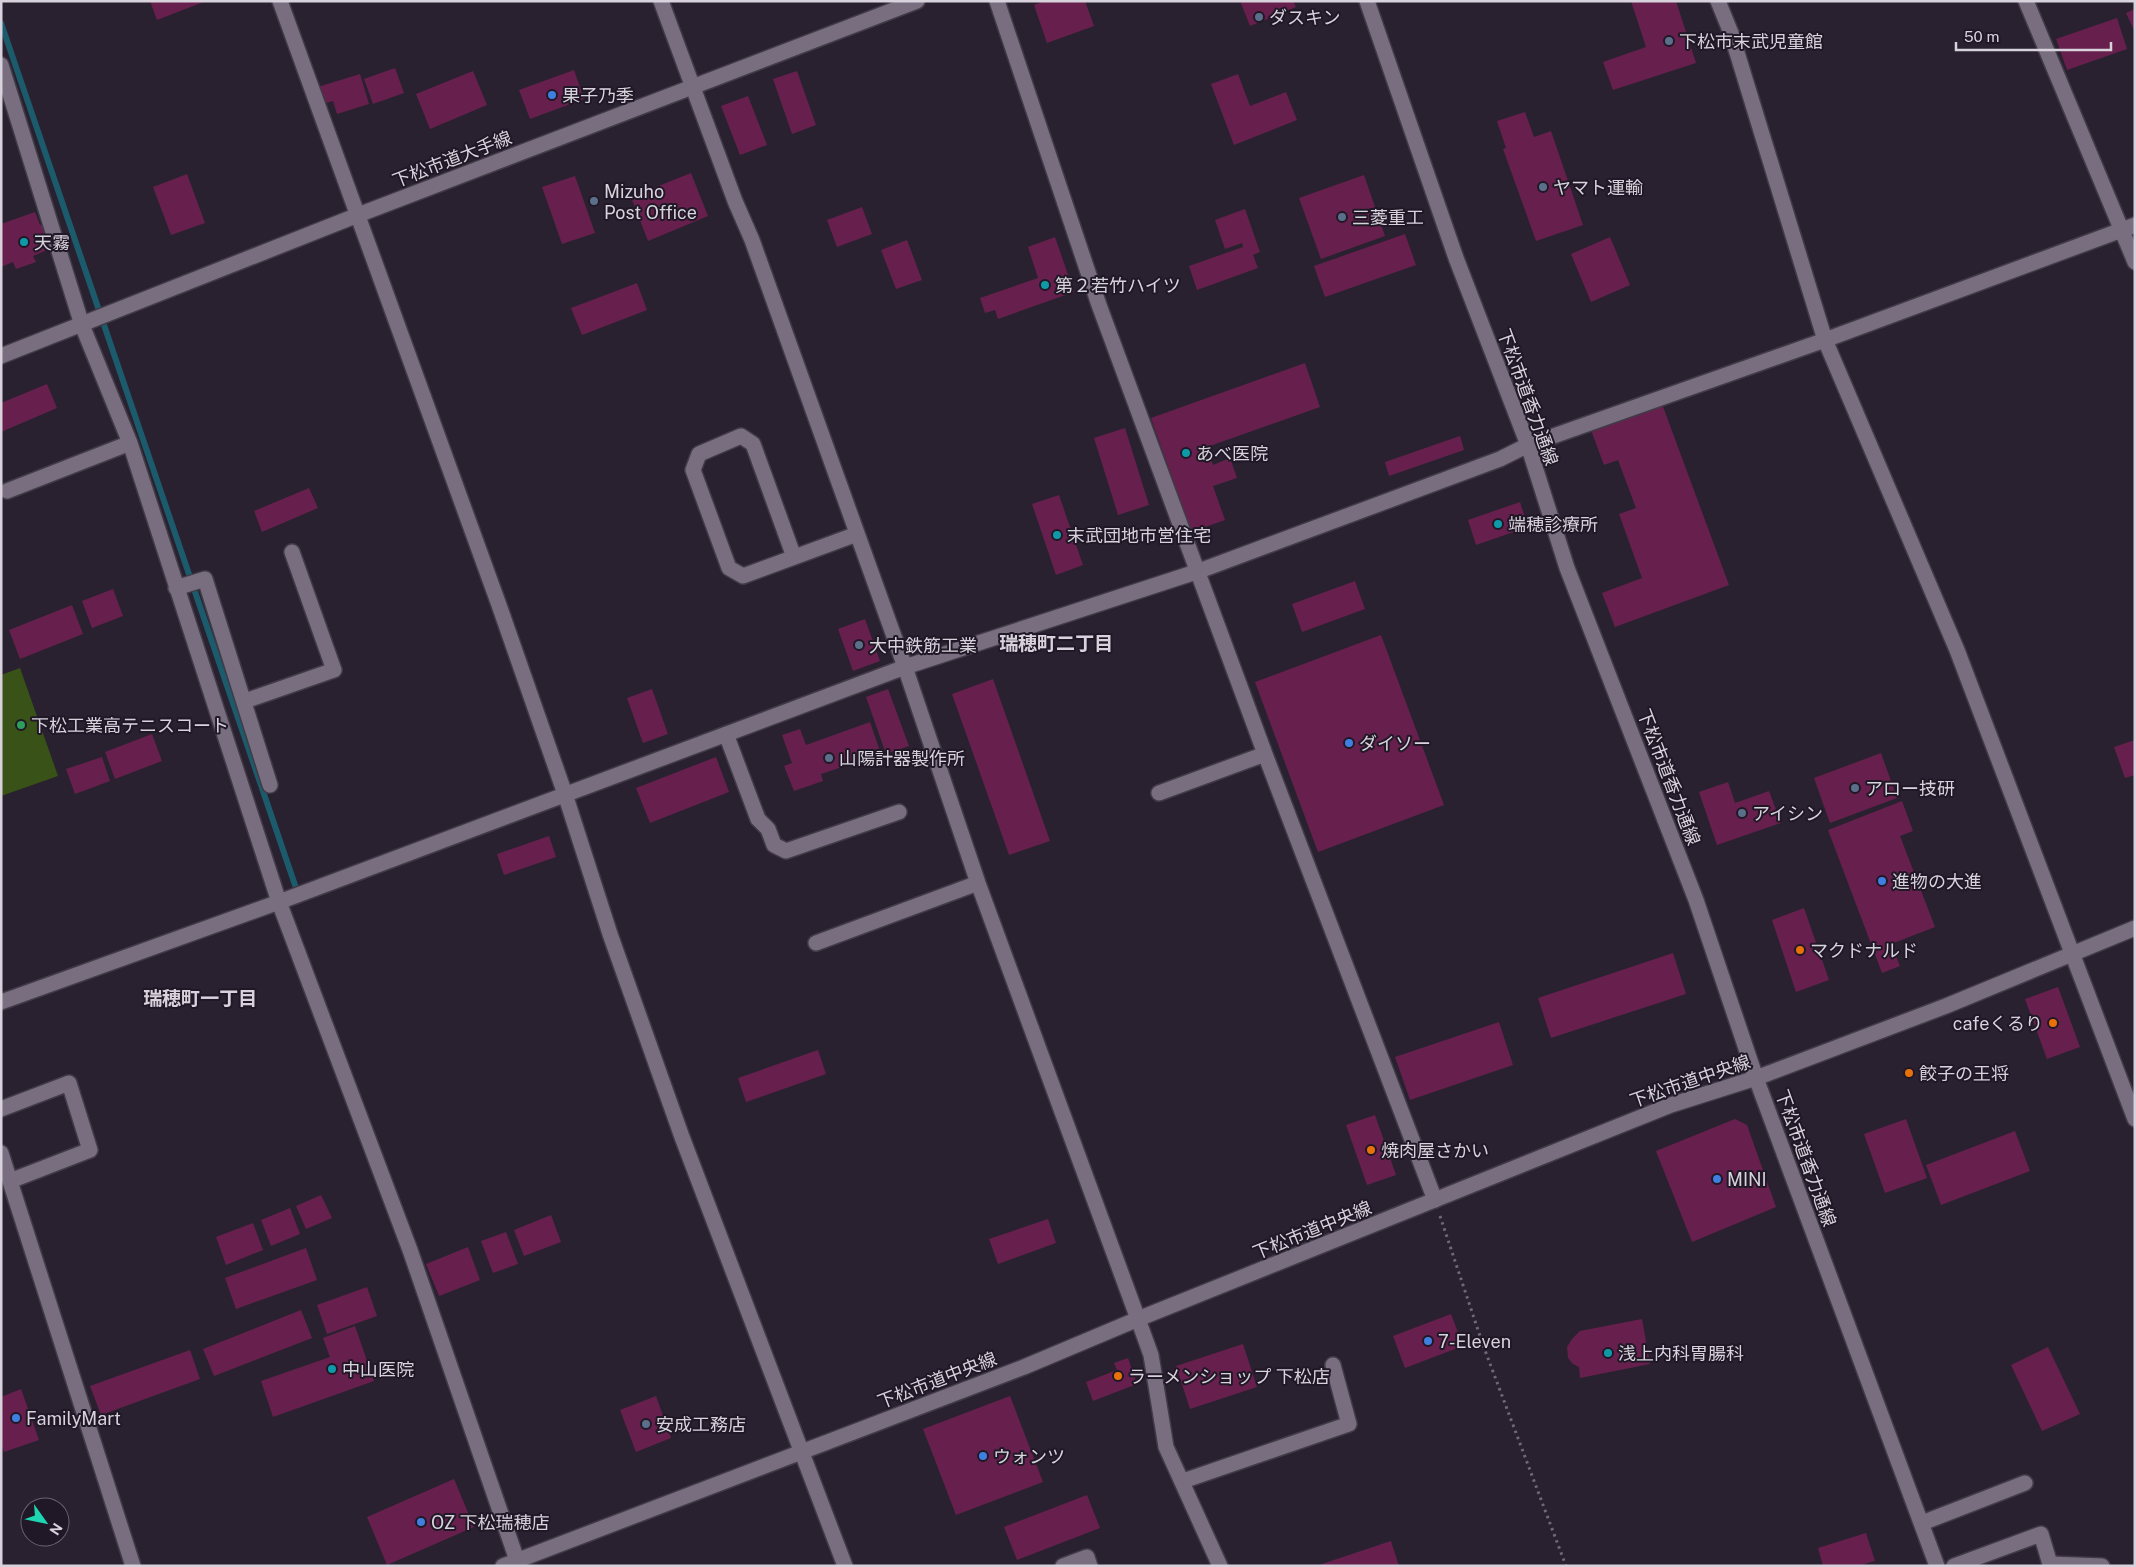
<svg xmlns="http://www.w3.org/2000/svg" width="2136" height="1567" font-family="'Public Sans','Noto Sans JP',sans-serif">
  <rect width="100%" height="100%" fill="#292130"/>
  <!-- green -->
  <path fill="#395217" d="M20,668l38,108 -57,20v-121z"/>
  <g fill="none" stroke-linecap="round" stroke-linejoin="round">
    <!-- stream -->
    <path stroke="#1b5b6c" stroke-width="6" d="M1,23l294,862"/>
  </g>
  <!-- building -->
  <path fill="#67204d" d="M150,1h56l-49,19z
    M1044,1h41l9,25 -47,17 -13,-38z
    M1240,1h53l3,6 -46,19z
    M1631,1h45l20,62 -83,27 -10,-28 43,-15z
    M2135,9v23l-9,-19z
    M2117,18l10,31 -60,21 -11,-31z
    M395,68l9,25 -31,11 -9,-25z
    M574,70l10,29 -54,20 -11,-29z
    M473,71l14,34 -57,24 -14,-35z
    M797,71l19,54 -24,9 -19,-55z
    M360,74l9,30 -32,10 -4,-13 -10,3 -5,-17z
    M1238,74l12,32 36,-14 11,28 -63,25 -23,-61z
    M748,96l19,49 -27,10 -19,-49z
    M1525,112l9,25 17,-6 32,94 -47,16 -33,-92 3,-1 -9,-27z
    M691,173l17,43 -60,25 -17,-44z
    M187,174l18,49 -34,12 -18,-48z
    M1364,175l21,61 -64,23 -22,-61z
    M575,176l20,57 -33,11 -20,-57z
    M862,207l10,27 -35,13 -10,-27z
    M1245,209l15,43 -7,3 5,13 -61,22 -8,-24 54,-19 -1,-4 -17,6 -10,-29z
    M35,212l5,13 6,-2 6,18 -9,3 2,7 -12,5 3,6 -20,7 -3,-7 -12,5v-43z
    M1405,234l11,31 -91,32 -11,-31z
    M1055,237l19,55 -76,27 -3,-9 -10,3 -5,-15 58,-20 -10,-31z
    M1610,237l20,48 -39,17 -20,-48z
    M907,240l15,40 -26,9 -15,-39z
    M637,283l10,27 -65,25 -11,-27z
    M1305,363l15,44 -113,40 6,18 17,-7 7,20 -24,8 12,34 -34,12 -40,-114z
    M47,384l10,24 -56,24v-29z
    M1662,404l67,181 -114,42 -13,-34 40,-15 -23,-64 17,-6 -18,-48 -14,5 -13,-35z
    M1125,428l24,77 -31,10 -24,-77z
    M1460,436l4,14 -75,26 -4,-14z
    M309,488l9,20 -56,24 -8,-21z
    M1059,495l24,70 -27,10 -24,-71z
    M1520,502l8,25 -52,18 -8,-25z
    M1355,581l10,28 -63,23 -10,-28z
    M113,589l10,27 -31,12 -10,-27z
    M72,605l11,29 -63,25 -11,-29z
    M865,619l15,42 -27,10 -15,-42z
    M1381,635l63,170 -126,47 -63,-170z
    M993,679l57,162 -41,14 -57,-161z
    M652,689l16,45 -25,9 -16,-45z
    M888,689l21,57 -23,8 -20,-57z
    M870,722l11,32 -60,20 2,7 -29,10 -10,-25 8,-3 -10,-28 18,-6 6,16z
    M152,734l10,27 -47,18 -10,-27z
    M2135,740v35l-10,3 -11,-31z
    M1881,753l16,45 -67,25 -16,-45z
    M102,757l8,24 -35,13 -9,-25z
    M716,757l13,35 -79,31 -14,-35z
    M1728,782l7,21 34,-12 12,32 -64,22 -18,-53z
    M1902,801l11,30 -13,5 35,91 -44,17 9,22 -18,7 -54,-143z
    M549,836l7,21 -52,18 -7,-21z
    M1804,908l25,72 -33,12 -24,-72z
    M1673,953l13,41 -135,44 -13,-40z
    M2058,987l22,60 -33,12 -22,-60z
    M1499,1022l14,43 -103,35 -15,-43z
    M818,1050l8,24 -80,28 -8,-24z
    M1375,1115l21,60 -29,10 -21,-60z
    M1735,1119l12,6 29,82 -84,35 -36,-91z
    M1906,1119l21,59 -42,15 -21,-59z
    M2015,1131l15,40 -89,34 -15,-40z
    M321,1195l11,23 -26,11 -10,-23z
    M290,1208l10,26 -29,12 -10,-26z
    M551,1215l10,27 -37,14 -10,-26z
    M1048,1219l8,24 -58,21 -9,-25z
    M253,1223l10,27 -37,15 -10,-28z
    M506,1232l12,32 -25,9 -12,-32z
    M468,1247l12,33 -41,16 -13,-32z
    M306,1248l11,32 -81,29 -11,-31z
    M367,1287l10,29 -50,18 -10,-29z
    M301,1310l11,28 -98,38 -11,-27z
    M1451,1314l12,32 -58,22 -12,-32z
    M1642,1319l8,45 -70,14 -1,-11 -6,-3 -5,-6 -1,-11 5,-8 8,-8z
    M355,1326l19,55 -101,36 -12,-36 69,-24 -7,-19z
    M1243,1344l14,43 -67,22 -14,-43z
    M2048,1347l32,67 -38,17 -31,-66z
    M190,1350l10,29 -99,36 -11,-29z
    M1128,1358l9,26 -44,17 -7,-19 31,-12 -3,-7z
    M21,1389l18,51 -35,12 -3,-10v-45z
    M656,1396l15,42 -35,14 -16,-42z
    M1010,1396l33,86 -87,33 -33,-86z
    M454,1479l20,48 -87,38 -20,-48z
    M1087,1495l13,33 -83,32 -13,-33z
    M1866,1533l9,28 -17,5h-35l-5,-18z
    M1391,1541l8,25h-80v-1z"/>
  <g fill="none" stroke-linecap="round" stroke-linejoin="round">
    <defs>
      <path id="minor" d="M280,1l219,604 66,189 45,140 72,203 163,429
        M661,1l74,200 17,39 153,427 73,216 160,436 13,36 15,92 54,119
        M997,1l102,304 166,449 170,446
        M1718,1l13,32 94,307 132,310 178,469
        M2026,1l109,261
        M1,65l81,260 48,118 149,459 131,348 109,316
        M7,491l123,-48
        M794,557l-41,-113 -12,-8 -42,18 -6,16 36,98 14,8 114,-42
        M176,588l29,-9 65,206
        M245,701l89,-31 -42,-118
        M726,734l32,85 10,10 6,16 12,6 113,-39
        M1159,793l106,-39
        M816,943l162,-60
        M1,1002l278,-100 626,-235 294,-96 301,-112 28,-14 297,-105 310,-115
        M1,1109l68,-26 21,67 -80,31
        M1,1153l132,413
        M1183,1481l166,-57 -16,-59
        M1922,1523l103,-40
        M1063,1566l24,-9 3,9
        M1954,1566l87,-32 9,30 52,2"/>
      <path id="tertiary" d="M1367,1l89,257 72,187 39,123 129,332 60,178 181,488
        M1,356l357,-141 559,-214
        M503,1566l521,-199 114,-48 533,-214 85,-27 190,-72 189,-78"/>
    </defs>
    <!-- minor casing -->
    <use href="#minor" stroke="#413b47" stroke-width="18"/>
    <!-- tertiary casing -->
    <use href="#tertiary" stroke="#413b47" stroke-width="18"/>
    <!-- path -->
    <path stroke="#6f6875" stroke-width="3" stroke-dasharray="2.5 4" stroke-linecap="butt" d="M1440,1216l43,129 83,221"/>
    <!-- minor -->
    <use href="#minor" stroke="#786e80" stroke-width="15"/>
    <!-- tertiary -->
    <use href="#tertiary" stroke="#786e80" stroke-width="15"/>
  </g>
  <!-- markers -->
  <g fill="#5c6f8a" stroke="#201826" stroke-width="2">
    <circle cx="1259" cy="17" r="5"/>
    <circle cx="1669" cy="41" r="5"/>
    <circle cx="1543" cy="187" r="5"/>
    <circle cx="594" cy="201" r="5"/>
    <circle cx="1342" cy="217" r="5"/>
    <circle cx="859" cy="645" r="5"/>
    <circle cx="829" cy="758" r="5"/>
    <circle cx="1855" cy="788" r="5"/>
    <circle cx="1742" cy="813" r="5"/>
    <circle cx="646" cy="1424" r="5"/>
  </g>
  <g fill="#3f7fe0" stroke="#201826" stroke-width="2">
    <circle cx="552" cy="95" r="5"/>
    <circle cx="1349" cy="743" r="5"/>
    <circle cx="1882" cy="881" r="5"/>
    <circle cx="1717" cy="1179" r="5"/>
    <circle cx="1428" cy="1341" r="5"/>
    <circle cx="16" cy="1418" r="5"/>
    <circle cx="983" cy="1456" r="5"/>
    <circle cx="421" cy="1522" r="5"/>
  </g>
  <g fill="#0f9aa8" stroke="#201826" stroke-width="2">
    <circle cx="24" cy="242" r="5"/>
    <circle cx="1045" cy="285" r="5"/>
    <circle cx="1186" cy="453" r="5"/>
    <circle cx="1498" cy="524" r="5"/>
    <circle cx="1057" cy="535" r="5"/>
    <circle cx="1608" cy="1353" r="5"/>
    <circle cx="332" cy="1369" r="5"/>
  </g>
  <circle fill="#2e9e5b" stroke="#201826" stroke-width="2" cx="21" cy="725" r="5"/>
  <g fill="#e8710a" stroke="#201826" stroke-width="2">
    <circle cx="1800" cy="950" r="5"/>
    <circle cx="2053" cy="1023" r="5"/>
    <circle cx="1909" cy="1073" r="5"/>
    <circle cx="1371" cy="1150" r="5"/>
    <circle cx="1118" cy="1376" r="5"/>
  </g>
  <g text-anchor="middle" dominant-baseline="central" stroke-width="4" stroke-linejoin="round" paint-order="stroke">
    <!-- poi labels -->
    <g font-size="18" fill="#d7d2dc" stroke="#201826" text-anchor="start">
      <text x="1269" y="17">ダスキン</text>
      <text x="1679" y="41">下松市末武児童館</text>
      <text x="562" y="95">果子乃季</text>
      <text x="1553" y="187">ヤマト運輸</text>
      <text x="604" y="191">Mizuho<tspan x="604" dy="21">Post Office</tspan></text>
      <text x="1352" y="217">三菱重工</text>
      <text x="34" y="242">天霧</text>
      <text x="1055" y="285">第２若竹ハイツ</text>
      <text x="1196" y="453">あべ医院</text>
      <text x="1508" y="524">端穂診療所</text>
      <text x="1067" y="535">末武団地市営住宅</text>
      <text x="869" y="645">大中鉄筋工業</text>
      <text x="31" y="725">下松工業高テニスコート</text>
      <text x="1359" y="743">ダイソー</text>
      <text x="839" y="758">山陽計器製作所</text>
      <text x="1865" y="788">アロー技研</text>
      <text x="1752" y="813">アイシン</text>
      <text x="1892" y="881">進物の大進</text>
      <text x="1810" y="950">マクドナルド</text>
      <text x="2043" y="1023" text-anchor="end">cafeくるり</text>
      <text x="1919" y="1073">餃子の王将</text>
      <text x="1381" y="1150">焼肉屋さかい</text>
      <text x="1727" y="1179">MINI</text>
      <text x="1438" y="1341">7-Eleven</text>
      <text x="1618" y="1353">浅上内科胃腸科</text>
      <text x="342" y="1369">中山医院</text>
      <text x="1128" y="1376">ラーメンショップ 下松店</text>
      <text x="26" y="1418">FamilyMart</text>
      <text x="656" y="1424">安成工務店</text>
      <text x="993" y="1456">ウォンツ</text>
      <text x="431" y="1522">OZ 下松瑞穂店</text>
    </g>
    <!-- street labels -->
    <g font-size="18" fill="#d7d2dc" stroke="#201826">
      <text transform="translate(452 159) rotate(-21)">下松市道大手線</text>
      <text transform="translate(1528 397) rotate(70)">下松市道香力通線</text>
      <text transform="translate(1669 777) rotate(69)">下松市道香力通線</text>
      <text transform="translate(1690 1081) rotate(-19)">下松市道中央線</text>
      <text transform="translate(1806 1158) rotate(70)">下松市道香力通線</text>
      <text transform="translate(1312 1230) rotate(-22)">下松市道中央線</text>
      <text transform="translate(937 1380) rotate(-21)">下松市道中央線</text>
    </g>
    <!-- neighbourhood labels -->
    <g font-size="19" font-weight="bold" fill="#d7d2dc" stroke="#201826">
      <text x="1056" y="643">瑞穂町二丁目</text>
      <text x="200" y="998">瑞穂町一丁目</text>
    </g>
  </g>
  <!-- border -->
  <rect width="2136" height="1567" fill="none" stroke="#d7d2dc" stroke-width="5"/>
  <!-- north arrow -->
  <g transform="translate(45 1522) rotate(123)"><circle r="24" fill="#201826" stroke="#69626f"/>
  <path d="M0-4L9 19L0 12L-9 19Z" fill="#1dd5b1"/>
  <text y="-8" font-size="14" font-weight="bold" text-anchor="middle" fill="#d7d2dc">N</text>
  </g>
  <!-- scale -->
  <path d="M1956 42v8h155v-8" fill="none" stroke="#d7d2dc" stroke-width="2.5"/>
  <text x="1964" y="42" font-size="15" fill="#d7d2dc" stroke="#201826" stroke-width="4" paint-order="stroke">50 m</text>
</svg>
